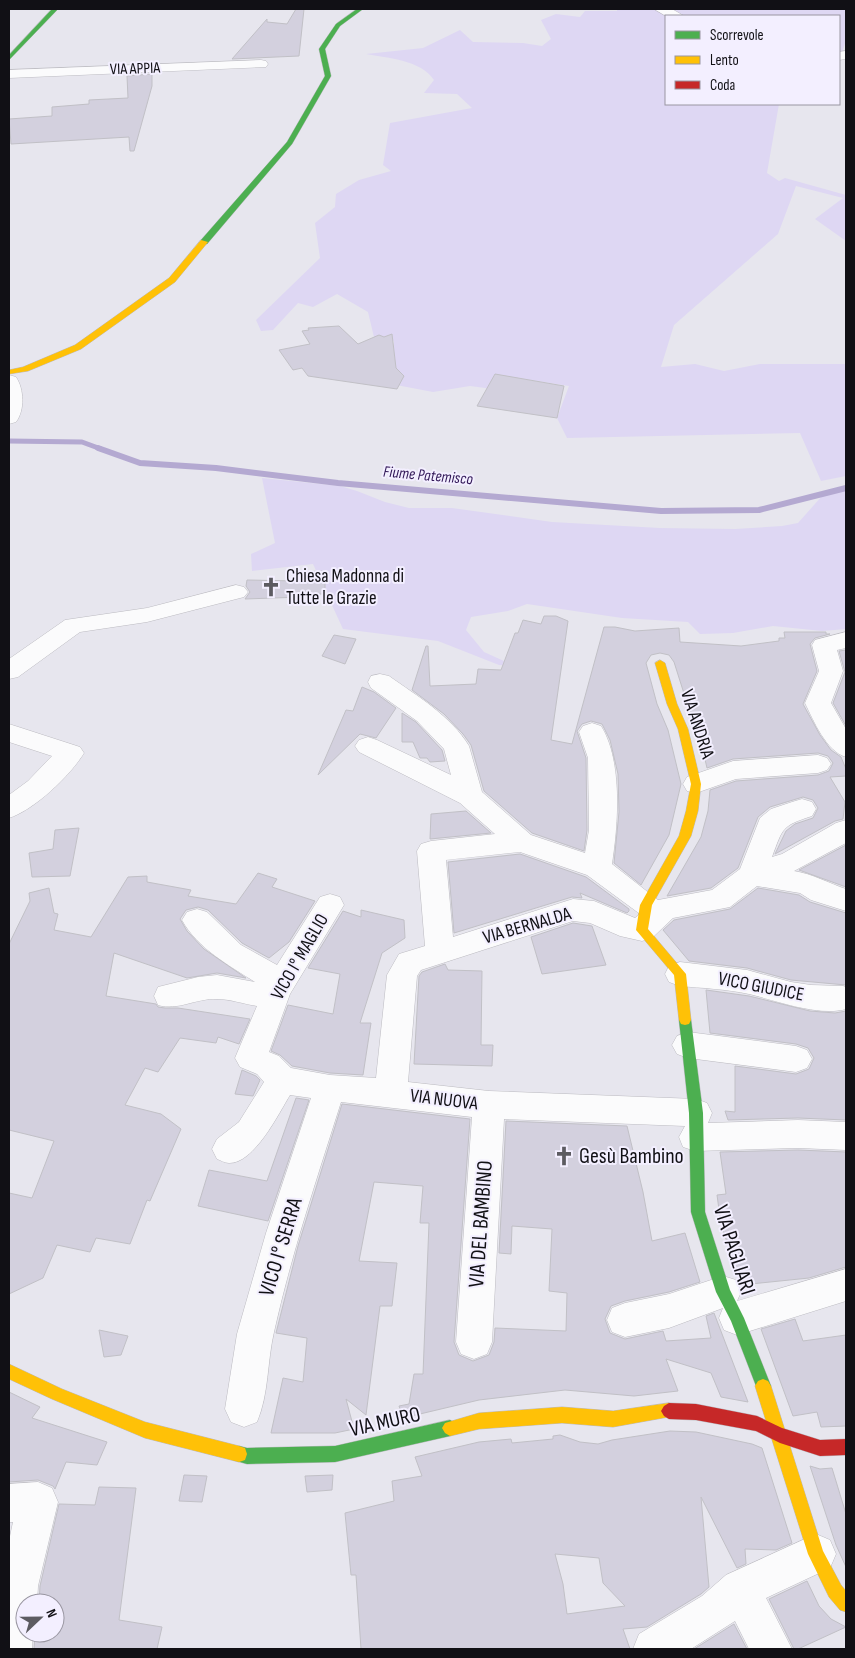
<svg xmlns="http://www.w3.org/2000/svg" width="855" height="1658" font-family="'Sofia Sans Condensed',sans-serif">
  <rect width="100%" height="100%" fill="#e7e6ee"/>
  <!-- green -->
  <path fill="#ded7f3" d="M617,9h39l17,7h-7v88h113l-12,69 12,8 6,-3 61,17v46l-31,-22 28,-21 -47,-12 -18,48 -104,91 -13,42 34,-3 29,7 36,-7h86v112l-25,5 -21,-48 -233,5 -10,-20 12,-32 -73,-11 -3,14 -23,-3 -37,6 -42,-8 3,-43 -20,-4 -6,-25 -31,-18 -24,13 -15,-4 -25,27 -12,1 -5,-11 64,-62 -5,-35 20,-16 1,-13 23,-14 32,-9 -8,-6 7,-42 82,-15 -15,-14 -33,-1 10,-13c-13,-20 -46,-22 -68,-26l57,-6 37,-18 13,12 50,1 19,3 9,-7 -10,-19 15,-6 24,3 5,-6h32z
    M665,9h181v32l-4,11 -3,1v-37h-158z
    M262,478l78,8 17,5 28,11 24,6h43l100,14 108,6 75,1 47,-3 16,-3 24,-27 24,-8v141l-24,2 -49,-5 -40,7 -33,1 -12,-12 -66,-4 -95,-14 -19,7 -37,6 -5,13 18,22 31,14 -16,-1 -61,-24 -95,-12 -30,-65 -61,7 -1,-17 24,-11z"/>
  <g fill="none" stroke-linecap="round" stroke-linejoin="round">
    <!-- stream-far1 -->
    <path stroke="#b4a9d1" stroke-width="5" d="M9,441l73,1 19,7"/>
    <!-- stream -->
    <path stroke="#b4a9d1" stroke-width="6" d="M98,448l42,15 76,5 122,15 323,28 98,-1 87,-22"/>
  </g>
  <!-- building -->
  <path fill="#d3d0de" stroke="#c1c0c6" fill-rule="evenodd" d="M296,9h8l-5,47 -67,3 35,-40v3l20,2z
    M152,74v12l-18,65h-4l-1,-14 -118,7 -2,-25 43,-3v-9l37,-3v-4l39,-2 -1,-22z
    M339,326l19,18 21,-9 5,2 8,-3 4,34 8,8 -7,13 -89,-13 -6,-8 -9,2 -14,-20 31,-6 -8,-13 7,-1 -1,-2z
    M495,374l69,12 -7,32 -80,-12z
    M325,571v23h-23v3l-57,2 5,-7 -4,-6 1,-6 50,1v-9z
    M544,616h12l12,5 -17,119 21,4 32,-117h11l20,4 44,-3 1,14 61,4 38,-5v-3h6l-1,-6h42v2h4l-15,4 -5,6 7,27 -14,33 17,31 11,15 10,7 5,12v7l-16,1 15,25 -2,17 -8,2 -60,33 11,-23 9,-7 18,-6 5,-10 -5,-8 -10,-3 -33,10 -12,10 -20,51 -27,20 -44,8 34,-59 7,-26 2,-21 26,-9 82,-6 11,-4 4,-8 -5,-7 -10,-3 -85,6 -26,9 -9,-39 -11,-26 -13,-41 -5,-7 -9,-2 -9,2 -5,8 11,41 11,26 13,54 -12,51 -28,50 -27,-22 5,-51 -1,-38 -8,-34 -8,-16 -11,-3 -9,3 -5,7 9,27 1,72 -3,21 -52,-18 -48,-42 -13,-46 -8,-11 -19,-20 -32,-24 14,-44h2l2,40 46,-2 2,-15 23,1 14,-37h3l5,-13 18,4z
    M334,635l22,4 -11,25 -23,-8z
    M846,650v76l-13,-23 12,-31 -6,-21z
    M362,687l12,5 22,16 -20,30 -16,-4 -42,41 28,-65 7,1z
    M402,713l14,9 26,28 3,11 -15,1 -3,-4h-7l-7,-16h-11z
    M466,811l25,22 -61,6 1,-25z
    M79,828l-9,48 -38,1 -3,-24 24,-4 2,-19z
    M846,845v42l-47,-17z
    M520,854l66,23 43,32v2l-2,2 -47,-20 2,5 -10,-1 -118,36 -6,-71z
    M258,873l19,6 -5,8 43,14 -26,41 -20,16 -27,-15 -34,-33 -10,-3 -12,3 -6,9 7,12 17,18 42,29 -29,-5 -30,5 -73,-25 -8,43 50,8 2,3 7,1h13l72,11 -11,25 -21,-7 -2,6 -36,-5 -22,34 -13,-4 -20,37 36,9 20,15 -31,72 -3,-1 -17,44 -34,-6 -6,14 -33,-7 -14,33 -34,16v-101l23,5 22,-57 -45,-11v-186l21,-43 -1,-8 20,-5 5,25 4,1 -4,16 37,7 37,-60 19,-1v6l44,8 -3,6 48,8z
    M758,888l41,7 11,7 36,11v72l-55,-5 -44,-12 -58,-7 -26,-31 11,-10 56,-11z
    M361,910l43,10 1,18 -23,15 -22,70h11l-8,52 -33,-2 -38,-7 -12,-11 -9,-4 17,-46 45,9 7,-40 -32,-6 35,-57 18,6z
    M573,923l19,3 14,39 -64,9 -11,-37z
    M445,964l3,6 34,1 -1,74h12l-1,21 -78,-2 5,-88 3,-4z
    M706,990l43,6 61,15 25,2 11,-2v109l-48,-2 -70,2 -3,-9 10,1v-46l61,8 13,-5 5,-11 -6,-10 -12,-4 -86,-11z
    M242,1070l14,6 4,4 -7,16 -18,-2z
    M296,1098l13,2 -41,121 -70,-15 11,-36 58,11z
    M342,1104l128,15 -16,223 5,13 14,6 16,-6 5,-13 1,-14 71,3 1,-38 -18,-2 3,-62 -40,-3 -1,28 -12,-1 7,-132 121,5 16,66 9,49 33,-8 15,49 -31,10 -44,9 -14,5 -6,13 5,14 15,6 38,-8 3,10 45,-3 -5,-22 8,-3 34,89 -27,-5 -10,-24 -45,-14 12,32 -44,5 -69,-6 -86,10 -76,18 -4,-12 10,-2 5,-30h9l6,-151h-9l3,-37 -49,-4 -15,79 38,2 -5,43h-12l-14,109 -20,-16 8,30 -19,4h-64l12,-55 20,4 4,-44 -31,-5 22,-87z
    M798,1150l48,2v115l-37,11 -68,7 -20,-61 -4,-29 9,-1 -6,-42z
    M795,1319l8,22 43,-6v91l-25,1 -4,-15 -24,4 -32,-87z
    M99,1330l29,6 -7,19 -17,2z
    M9,1392l31,15 -8,11 75,24 -10,23 -31,-3 -11,27 -2,-3 -15,-6 -29,2z
    M670,1431l26,1 56,12 10,4 30,95 -16,7 -31,-1 1,15 -9,4 -36,-71 8,90 -8,7 -54,33 -24,2 7,20h-269l-5,-74h-5l-6,-62 49,-12 -2,-20 30,-5 -7,-19 64,-15 32,-3 1,4 41,-4v-3l7,-1 20,7 18,2 14,-4zM555,1554l44,4 4,25 22,23 -58,8 -4,-30z
    M810,1466l10,3 12,-1 14,46v53l-10,-22z
    M184,1475l23,1 -5,26 -23,-1z
    M333,1475l-1,15 -25,2 -2,-16z
    M99,1487l37,1 -17,132 43,7 -5,22h-123l1,-16h20v-30h-16l1,-17 19,-82 36,1z
    M807,1581l12,25 12,13 15,8 -48,22h-4l-25,-50z
    M734,1624l13,25h-53z"/>
  <g fill="none" stroke-linecap="round" stroke-linejoin="round">
    <defs>
      <path id="street" d="M654,9h18l12,7h-18z
        M846,51v8l-7,1v-8z
        M261,60l5,1 2,3 -2,3 -257,11v-8z
        M9,375l7,2c8,12 9,33 0,45l-7,2z
        M236,585l8,2 4,5 -4,5 -97,25 -67,10 -62,45 -9,2v-20l56,-39 82,-12z
        M846,632v16l-9,2 6,21 -12,32 15,26v28c-20,-6 -32,-36 -41,-54l14,-32 -7,-26 3,-5z
        M380,674l9,2c28,20 62,40 80,70l13,46 49,43 54,18 4,-23 -1,-72 -9,-26 4,-6 9,-3 9,3c22,35 17,99 11,138l46,36 54,-10 28,-21 20,-51 11,-9 21,-7 10,-3 10,3 4,7 -4,7c-31,10 -29,12 -40,41l10,-3 54,-31 10,-3v23l-52,28c19,3 34,12 52,18v22l-35,-11 -11,-7 -43,-7 -27,21 -57,11 -21,20 -10,3 -22,-5 -30,-13 -17,-2 -152,49 -4,6 -9,106 81,9 207,8 11,4 5,10 -4,10 90,-3 48,2v28l-48,-2 -103,3 -12,-4 -4,-10 6,-11 -181,-7 -12,223 -5,12 -13,5 -13,-5 -5,-12 16,-225 -131,-15c-24,76 -50,153 -67,230 -7,30 -5,62 -17,90l-13,5 -13,-5 -6,-13 12,-75 29,-101 45,-135 -21,-3c-11,18 -36,69 -61,68 -4,0 -9,-3 -12,-4l-5,-10 5,-10 22,-17 25,-40 -7,-8 -17,-7 -5,-9 22,-52c-13,-2 -27,-7 -40,-7 -21,-1 -39,12 -59,6l-4,-9 4,-9 40,-10 19,-2 38,7c-26,-17 -57,-33 -73,-62l5,-8 10,-3 10,3 34,33 36,20 43,-68 10,-3 10,3 4,8 -54,89 -21,58 10,4 12,12 39,7 46,3 11,-103 12,-21 26,-8 -8,-95 4,-7 10,-3 64,-7 -35,-31 -101,-51 -4,-6 4,-6 9,-3 9,3 74,35 -7,-26 -27,-28 -46,-33 -3,-6 3,-6zM520,852l67,23 53,39 -5,4 -41,-17 -21,-2 -120,38 -7,-77z
        M9,724l71,23 4,6c-14,23 -50,57 -75,65v-23l19,-14 24,-25 -43,-14z
        M818,755l9,3 4,6 -4,6 -9,3 -82,6 -40,14 -9,-2 -4,-7 4,-7 46,-16z
        M680,962l67,8 44,12 20,3 32,1 3,1v22c-27,8 -71,-9 -97,-15 -23,-5 -47,-6 -69,-8l-11,-4 -4,-8 4,-8z
        M688,1032l108,14 11,4 5,9 -5,9 -11,4 -108,-14 -11,-4 -5,-9 5,-9z
        M846,1269v32l-109,34 -13,-5 -5,-12 4,-10 -54,20 -44,9 -13,-5 -5,-12 5,-12 13,-5 44,-9 54,-18 13,4 5,12 -4,9z
        M38,1482l14,6 6,14 -20,84 -1,17h-12v30h8l-1,16h-23v-108l4,-19h-4v-38z
        M816,1534l14,6 6,14 -6,14 -64,30 26,51h-43l-14,-28 -44,28h-58l6,-15 63,-38 24,-21z"/>
      <path id="fast" d="M52,9h6l-49,51v-5z
        M357,9h6l-23,17 -15,23 6,27 -39,68 -85,100h-6v-4l86,-98 38,-66 -6,-27 17,-25z
        M685,1015l4,1 2,4 12,93 2,99 25,78 14,28 27,68 -3,5 -5,2 -5,-2 -27,-70 -15,-29 -25,-80 -2,-99 -10,-93 2,-4z
        M450,1420l5,3 3,5 -3,5 -5,3 -115,26 -88,2 -14,-4 -2,-6 2,-6 6,-2 8,2 88,-2z"/>
      <path id="slow" d="M201,240l7,2 -33,40 -94,67 -53,22 -19,3v-4l14,-3 52,-22 94,-67z
        M660,660l5,3 12,41 11,25 13,55 -3,27 -7,25 -39,69 -4,24 38,45 5,46 -2,4 -4,1 -4,-1 -2,-4 -5,-45 -38,-45 4,-25 39,-69 7,-25 5,-27 -13,-55 -11,-25 -12,-41z
        M9,1364l53,25 83,33 94,24 6,2 2,6 -2,6 -6,2 -94,-24 -93,-39 -43,-20z
        M763,1379l5,2 3,5 52,165 18,34 5,6v21l-6,-2 -11,-13 -21,-43 -53,-168 3,-5z
        M669,1403l5,3 3,5 -3,5 -61,11 -51,-4 -83,6 -29,7 -5,-3 -3,-5 3,-5 34,-10 83,-6 51,4z"/>
      <path id="jam" d="M669,1403l27,1 61,12 25,12 38,12 26,-1v16l-26,1 -40,-13 -24,-12 -60,-11 -27,-1 -5,-3 -3,-5 3,-5z"/>
    </defs>
    <!-- street casing -->
    <use href="#street" stroke="#bcbbc1" stroke-width="1"/>
    <!-- fast casing -->
    <use href="#fast" stroke="#bcbbc1" stroke-width="1"/>
    <!-- slow casing -->
    <use href="#slow" stroke="#bcbbc1" stroke-width="1"/>
    <!-- jam casing -->
    <use href="#jam" stroke="#bcbbc1" stroke-width="1"/>
    <!-- street -->
    <use href="#street" fill="#fbfbfc" fill-rule="evenodd"/>
    <!-- fast -->
    <use href="#fast" fill="#4caf50" fill-rule="evenodd"/>
    <!-- slow -->
    <use href="#slow" fill="#ffc107" fill-rule="evenodd"/>
    <!-- jam -->
    <use href="#jam" fill="#c62828" fill-rule="evenodd"/>
  </g>
  <!-- icons -->
  <defs>
    <symbol id="church-bare" viewBox="-9 -9 18 18"><path d="M-1.2-6h2.4v3.5h3.3v2.4h-3.3V6h-2.4V-.1h-3.3v-2.4h3.3Z" fill="#5c5b61" stroke="#f3efff" stroke-width="2.5" paint-order="stroke"/></symbol>
  </defs>
  <g fill-rule="evenodd">
    <use href="#church-bare" x="257" y="573" width="28" height="28"/>
    <use href="#church-bare" x="550" y="1142" width="28" height="28"/>
  </g>
  <g text-anchor="middle" dominant-baseline="central" stroke-width="4" stroke-linejoin="round" paint-order="stroke">
    <!-- far-street labels -->
    <g font-size="16" fill="#111015" stroke="#f3efff">
      <text transform="translate(135 69) rotate(-2)">VIA APPIA</text>
    </g>
    <!-- far-water labels -->
    <g font-size="16" font-style="italic" fill="#311757" stroke="#f3efff">
      <text transform="translate(428 476) rotate(5)">Fiume Patemisco</text>
    </g>
    <!-- poi labels -->
    <g font-size="19" fill="#111015" stroke="#f3efff" text-anchor="start">
      <text x="286" y="576">Chiesa Madonna di<tspan x="286" dy="22">Tutte le Grazie</tspan></text>
    </g>
    <!-- street labels -->
    <g font-size="19" fill="#111015" stroke="#f3efff">
      <text transform="translate(697 724) rotate(72)">VIA ANDRIA</text>
      <text transform="translate(527 926) rotate(-16)">VIA BERNALDA</text>
      <text transform="translate(300 957) rotate(-60)">VICO I° MAGLIO</text>
      <text transform="translate(761 987) rotate(11)">VICO GIUDICE</text>
      <text transform="translate(444 1100) rotate(7)">VIA NUOVA</text>
    </g>
    <!-- near-poi labels -->
    <g font-size="22" fill="#111015" stroke="#f3efff" text-anchor="start">
      <text x="579" y="1156">Gesù Bambino</text>
    </g>
    <!-- near-street labels -->
    <g font-size="22" fill="#111015" stroke="#f3efff">
      <text transform="translate(481 1224) rotate(-86)">VIA DEL BAMBINO</text>
      <text transform="translate(281 1247) rotate(-73)">VICO I° SERRA</text>
      <text transform="translate(734 1250) rotate(72)">VIA PAGLIARI</text>
      <text transform="translate(385 1422) rotate(-13)">VIA MURO</text>
    </g>
  </g>
  <!-- border -->
  <rect width="855" height="1658" fill="none" stroke="#111015" stroke-width="20"/>
  <!-- legend -->
  <rect x="665" y="15" width="175" height="90" fill="#f3efff" stroke="#9996a1"/>
  <rect x="675" y="31" width="25" height="8" fill="#4caf50" stroke="#9996a1"/>
  <text x="710" y="40" font-size="15" fill="#111015">Scorrevole</text>
  <rect x="675" y="56" width="25" height="8" fill="#ffc107" stroke="#9996a1"/>
  <text x="710" y="65" font-size="15" fill="#111015">Lento</text>
  <rect x="675" y="81" width="25" height="8" fill="#c62828" stroke="#9996a1"/>
  <text x="710" y="90" font-size="15" fill="#111015">Coda</text>
  <!-- north arrow -->
  <g transform="translate(40 1618) rotate(68)"><circle r="24" fill="#f3efff" stroke="#9996a1"/>
  <path d="M0-4L9 19L0 12L-9 19Z" fill="#5c5b61"/>
  <text y="-8" font-size="14" font-weight="bold" text-anchor="middle" fill="#111015">N</text>
  </g>
</svg>
